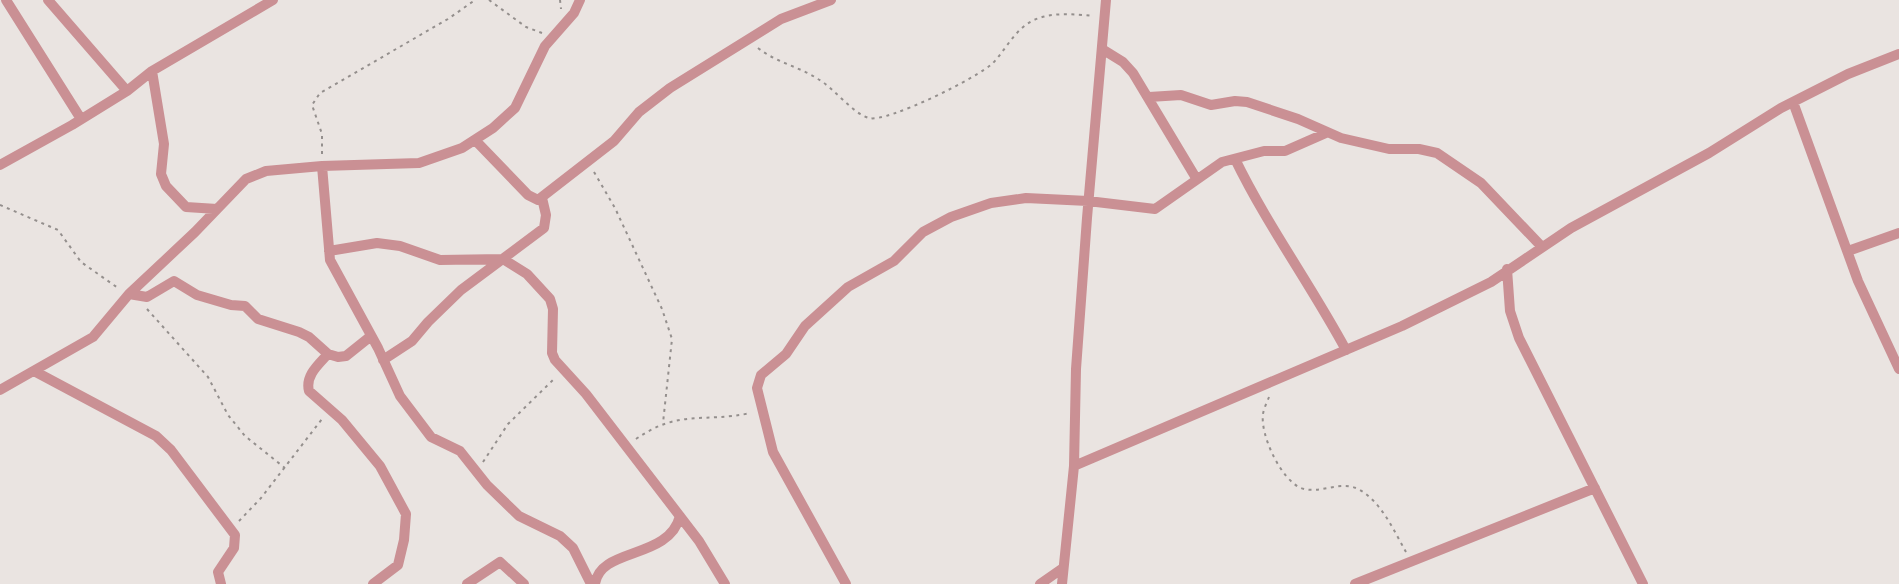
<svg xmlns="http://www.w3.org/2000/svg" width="1899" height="584" font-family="'Asap Condensed',sans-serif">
  <rect width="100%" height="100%" fill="#eae4e1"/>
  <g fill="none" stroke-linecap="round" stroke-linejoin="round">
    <!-- path -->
    <path stroke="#948f8d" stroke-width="2" stroke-dasharray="3 4.5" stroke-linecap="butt" d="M489,0l37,27 16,6
      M560,0l1,9
      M758,48c19,15 40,18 60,31 16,9 35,35 51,39 18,5 110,-41 124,-55 14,-15 22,-34 41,-43 17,-8 41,-6 59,-4
      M322,154v-20l-10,-29 8,-12 128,-74 27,-19
      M594,172l21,36 47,101 10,30 -9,84
      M0,205l58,25 23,32 37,26
      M147,309l61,68 20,38 17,21 40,32
      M1269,397c-2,5 -5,11 -6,17 -3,21 18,66 38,74 19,7 40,-9 59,2 22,13 34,41 46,62
      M636,439c43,-30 67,-16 115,-26
      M483,462l25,-38 47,-46
      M239,521l22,-23 61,-79"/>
    <!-- street -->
    <path stroke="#ca9094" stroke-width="10" d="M6,0l75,119
      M48,0l79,91
      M1102,49l21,13 10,11 63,105
      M152,71l12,73 -3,30 5,12 20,21 31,2
      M1149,97l32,-2 30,10 24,-4 12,1 51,17 43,19 48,11h30l18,4 44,30 61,64
      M1793,102l65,179 41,88
      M475,140l53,55 10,5 76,-59 25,-29 31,-24 111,-69 50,-19
      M1235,159c32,66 76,126 111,191
      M0,165l72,-40 55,-34 25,-20 121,-71
      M322,166l8,94 48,88 22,48 31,41 29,14 27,34 32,31 41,20 13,12 18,36
      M329,251l48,-8 23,3 40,14 63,-1 24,15 23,25 3,10 -1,44 3,7 31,34 113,147 26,43
      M1848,251l51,-18
      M1507,269l3,42 9,27 124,246
      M129,294l18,3 27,-16 23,14 34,10 14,1 13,13 41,13 10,5 19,17 10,3 8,-1 25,-20
      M328,354c-10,11 -23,22 -19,37l33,29 38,46 26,48 -2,26 -6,25 -25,19
      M383,360l29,-19 16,-19 33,-32 83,-62 2,-13 -4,-17
      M34,371l122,65 15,14 64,85 -1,13 -16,24 3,12
      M0,390l93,-53 36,-43 66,-62 51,-53 20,-8 56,-5 97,-3 43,-15 31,-20 22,-20 30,-62 29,-33 6,-13
      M1074,466l328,-140 89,-44 80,-54 138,-75 72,-45 67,-34 51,-20
      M467,584l33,-22 24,22
      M595,584c5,-37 74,-24 85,-68
      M846,584l-73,-132 -16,-64 4,-13 25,-21 19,-28 43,-39 46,-26 29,-29 28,-15 40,-14 35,-5 62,3 67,8 67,-47 42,-11h21l41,-18
      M1040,584l23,-16
      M1062,584l12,-118 2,-97 11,-151 19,-218
      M1355,584l240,-96"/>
  </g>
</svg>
